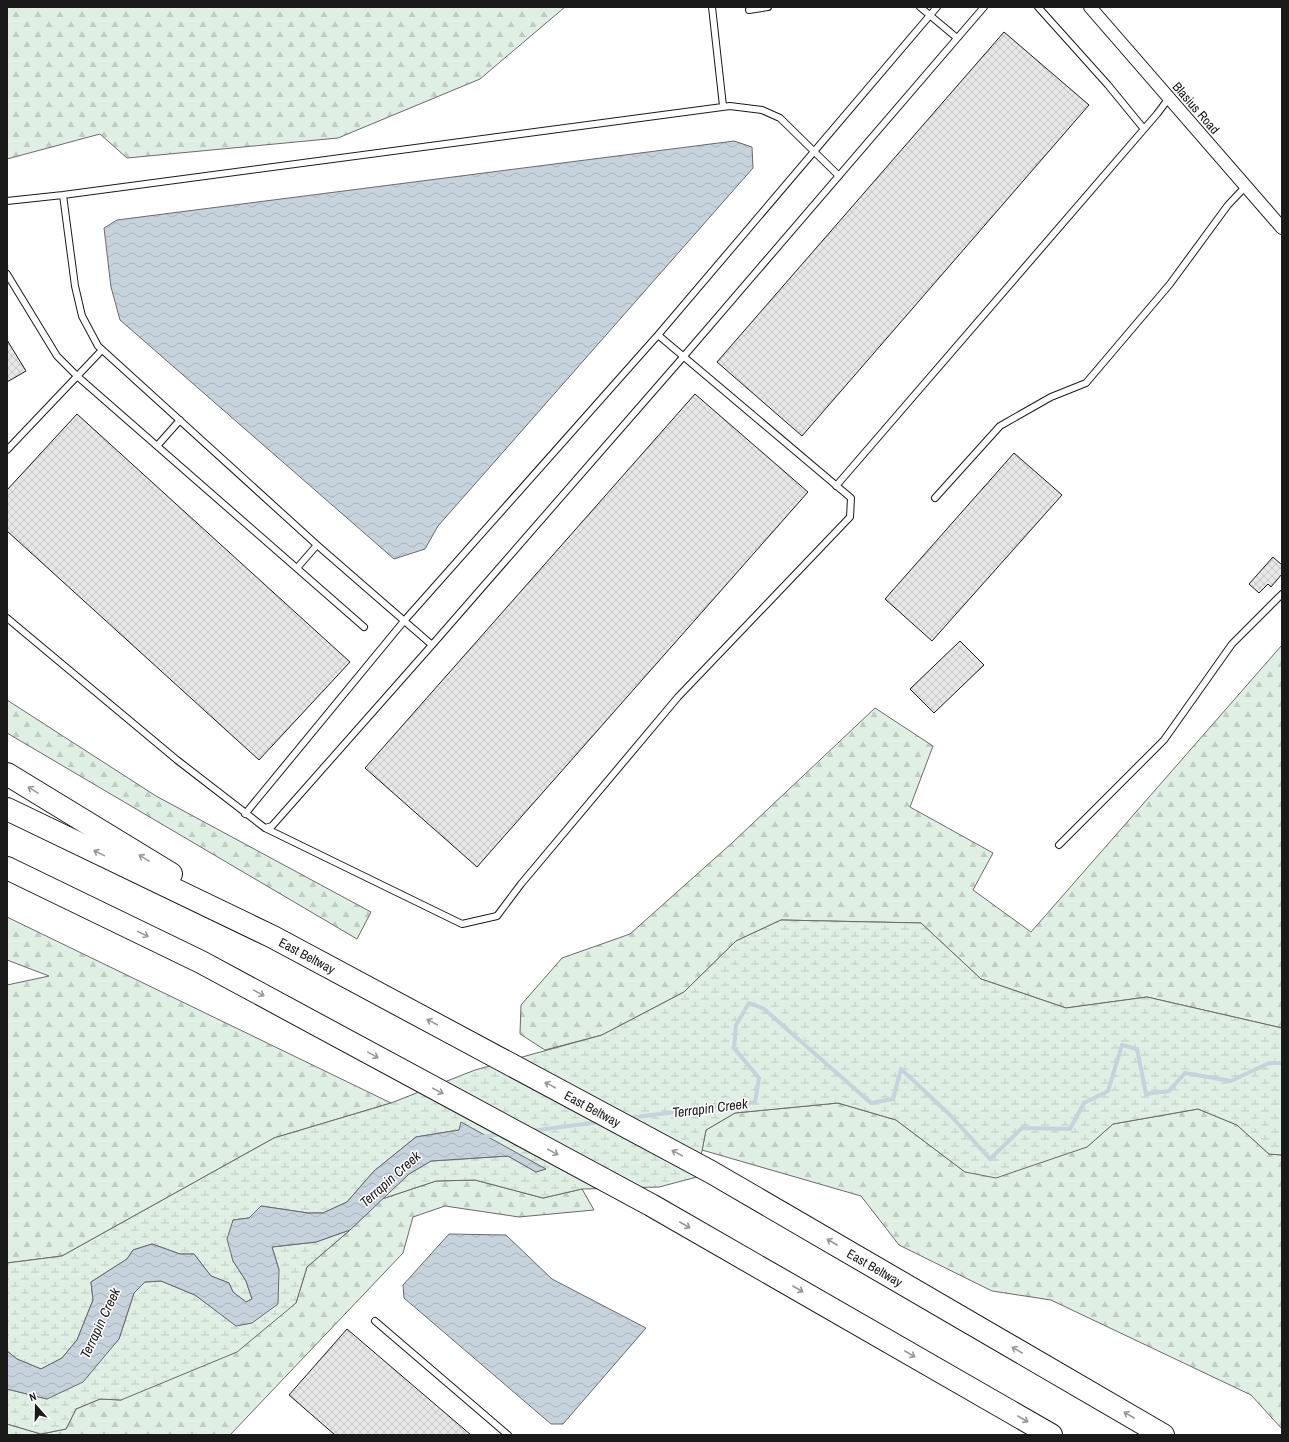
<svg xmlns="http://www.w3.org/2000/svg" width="1289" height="1442" font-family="'Archivo Narrow',sans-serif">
  <defs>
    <pattern id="forest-firs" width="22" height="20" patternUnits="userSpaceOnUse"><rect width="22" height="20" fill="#e0efe3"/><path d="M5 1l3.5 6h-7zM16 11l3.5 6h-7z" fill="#c0ccc2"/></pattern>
    <pattern id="wetland-marsh" width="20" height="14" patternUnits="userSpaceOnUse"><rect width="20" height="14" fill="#e0efe3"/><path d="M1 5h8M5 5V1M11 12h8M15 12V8" fill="none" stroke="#c0ccc2"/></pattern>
    <pattern id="water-waves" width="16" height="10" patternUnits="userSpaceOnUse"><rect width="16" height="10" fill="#c6d2dc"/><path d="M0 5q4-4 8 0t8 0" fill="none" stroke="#aab4bc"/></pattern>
    <pattern id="building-cross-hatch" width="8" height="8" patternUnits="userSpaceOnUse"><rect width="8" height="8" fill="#e6e6e6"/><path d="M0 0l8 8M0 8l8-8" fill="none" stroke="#c5c5c5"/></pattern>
  </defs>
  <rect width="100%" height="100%" fill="#fff"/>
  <!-- forest -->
  <path fill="url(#forest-firs)" stroke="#6a6a6a" d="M7,7h558l-85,72 -142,59 -211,20 -27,-24 -93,25z
    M1282,645v383l-135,-31 -81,11 -85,-29 -60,-56 -140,-3 -45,21 -52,51 -82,43 -57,15 -25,-16 1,-29 41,-47 68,-24 103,-92 142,-134 58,38 -23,61 83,46 -20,37 58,42z
    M7,700l149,96 215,116 -14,27 -350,-206z
    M7,917l384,186 -117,35 -212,118 -55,7v-278l42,-9 -42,-16z
    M838,1103l58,17 69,52 122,-25 26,-23 85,-15 39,16 32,29 13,1v274l-31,-34 -200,-95 -59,-9 -93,-46 -38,-49 -159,-46 4,-20 29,-17z
    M475,1180l68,18 39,-9 12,21 -75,7 -74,-11 -32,11 -10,36 -173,182h-223v-11l34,10 25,-5 10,-20 24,-10 21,1 175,-97 11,-36 43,-37 32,-31 54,-18z"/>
  <!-- wetland -->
  <path fill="url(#wetland-marsh)" stroke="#6a6a6a" d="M781,920l140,3 60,56 85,29 81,-11 135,31v127l-13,-1 -32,-29 -39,-16 -85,15 -26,23 -91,31 -31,-6 -69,-52 -58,-17 -103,10 -29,17 -9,47 -38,10 -77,2 -39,9 -68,-18 -39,1 -54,18 27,-25 22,-13 77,-5 28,16 9,-3 -86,-39 -43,7 -42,34 -27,31 -24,11h-15l-47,-7 -12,12 -16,2v41l13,20 6,18 -6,3 -13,-10 -4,-9 -18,-7 -17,-22h-14l-28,-10 -19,6 -6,9 -36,23 2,18 -16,40 -15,18 -21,11 -24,-10 -10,-8v-88l55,-7 212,-118 117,-35 84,-33 127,-35 82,-43 52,-51z
    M350,1230l-43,37 -11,36 -59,49 -116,48 -21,-1 -24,10 -10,20 -25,5 -34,-10v-35l40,10 72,-60 15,-46 11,-11 16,-1 34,14 41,30 43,-55 -7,-23 44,-5z"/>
  <!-- water -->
  <path fill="url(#water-waves)" stroke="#6a6a6a" d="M734,141l18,6 1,21 -315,358 -13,23 -31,10 -274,-239 -9,-33 -7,-59 13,-8z
    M461,1122l85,47 -10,3 -28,-16 -77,5 -22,13 -59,56 -34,12 -44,5 7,23 -1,34 -26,19 -16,3 -41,-31 -34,-14 -16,1 -11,11 -15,46 -36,43 -36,17 -40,-10v-38l10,8 24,10 21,-11 15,-18 16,-40 -2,-18 36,-23 6,-9 19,-6 28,10h14l17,22 18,7 4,9 13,10 6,-3 -6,-18 -13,-20 -6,-22 6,-19 16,-2 12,-12 47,7h15l24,-11 27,-31 42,-34 43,-7z
    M449,1234l57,1 46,44 94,49 -83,96h-12l-147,-126 -1,-13z"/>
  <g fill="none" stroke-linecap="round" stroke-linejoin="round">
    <!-- stream -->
    <path stroke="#c6d2dc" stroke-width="4" d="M628,1118l127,-16 4,-24 -25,-30 2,-23 13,-22 15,6 107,94 22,-4 8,-30 50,47 39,43 32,-31 48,1 14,-26 24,-12 14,-46 15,4 9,45 23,-3 16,-18 46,8 38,-18h13
      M531,1131l68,-9
      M481,1137l21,-3"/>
  </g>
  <!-- building -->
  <path fill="url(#building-cross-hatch)" stroke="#1a1a1a" d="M1004,32l85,73 -287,331 -85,-74z
    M7,340l19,31 -19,11z
    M695,394l113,98 -331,375 -112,-99z
    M77,414l273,248 -91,98 -252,-229v-41z
    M1014,453l48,42 -130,146 -47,-42z
    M1273,557l9,8v9l-11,13 -3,-3 -9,9 -10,-9z
    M960,641l24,24 -50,48 -24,-24z
    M347,1329l124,106h-136l-46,-40z"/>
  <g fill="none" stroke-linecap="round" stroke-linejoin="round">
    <defs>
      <path id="service" d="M712,7l11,99
        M920,7l37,31
        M1038,7l70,78 36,44
        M749,10l19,-3
        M7,201l56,-6 667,-89 32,4 18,8 59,58
        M7,274l50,82 20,20 287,251
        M157,446l23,-26
        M7,450l95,-100
        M836,486l321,-372 12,-16
        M935,498l65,-72 51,-29 35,-14 84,-99 58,-79 18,-19
        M297,568l20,-23
        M7,618l170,142 88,68 7,-2 160,-181 -115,-100 -219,-199 -16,-30 -7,-30 -12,-91
        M432,645l252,-289 300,-349
        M245,814l159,-193 254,-286 279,-328
        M265,828l197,96 35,-8 24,-32 157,-187 172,-180 1,-19 -193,-163
        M1059,845l105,-105 68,-96 50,-50
        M375,1321l133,114"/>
      <path id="minor" d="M1090,7l192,221"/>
      <g id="motorway">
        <path d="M7,774l164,100"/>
        <path id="s1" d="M7,809l266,128 438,235 452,263"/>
        <path d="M7,868l194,94 450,243 400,230"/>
      </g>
    </defs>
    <!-- service casing -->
    <use href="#service" stroke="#1a1a1a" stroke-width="8"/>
    <!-- minor casing -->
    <use href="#minor" stroke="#1a1a1a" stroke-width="14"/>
    <!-- motorway casing -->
    <use href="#motorway" stroke="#1a1a1a" stroke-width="24"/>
    <!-- service -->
    <use href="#service" stroke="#fff" stroke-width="6"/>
    <!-- minor -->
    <use href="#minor" stroke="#fff" stroke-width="12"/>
    <!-- motorway -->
    <use href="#motorway" stroke="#fff" stroke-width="22"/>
  </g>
  <!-- one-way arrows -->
  <defs><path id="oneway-shaft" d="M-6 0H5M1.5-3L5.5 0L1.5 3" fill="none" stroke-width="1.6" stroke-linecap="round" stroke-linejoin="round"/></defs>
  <g stroke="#989898">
    <use href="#oneway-shaft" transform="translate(33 790) rotate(-149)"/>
    <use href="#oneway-shaft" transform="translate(99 853) rotate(-154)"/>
    <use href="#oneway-shaft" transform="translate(144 858) rotate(-149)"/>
    <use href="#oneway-shaft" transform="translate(143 934) rotate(26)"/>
    <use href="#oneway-shaft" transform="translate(259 993) rotate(29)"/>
    <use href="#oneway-shaft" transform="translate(432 1022) rotate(-152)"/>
    <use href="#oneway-shaft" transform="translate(373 1055) rotate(29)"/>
    <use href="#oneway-shaft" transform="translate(550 1085) rotate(-152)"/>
    <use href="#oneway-shaft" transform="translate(438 1091) rotate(28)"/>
    <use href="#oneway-shaft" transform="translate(553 1152) rotate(28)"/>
    <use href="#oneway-shaft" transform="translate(677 1153) rotate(-152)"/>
    <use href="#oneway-shaft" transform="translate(685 1225) rotate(30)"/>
    <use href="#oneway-shaft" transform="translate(832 1242) rotate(-150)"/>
    <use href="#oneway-shaft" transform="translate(798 1289) rotate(30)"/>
    <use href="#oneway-shaft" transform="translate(1017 1350) rotate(-150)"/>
    <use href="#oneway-shaft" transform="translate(910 1354) rotate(30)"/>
    <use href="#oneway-shaft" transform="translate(1129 1415) rotate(-150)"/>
    <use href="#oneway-shaft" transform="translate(1023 1419) rotate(30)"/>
  </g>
  <g text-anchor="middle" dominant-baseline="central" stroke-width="3" stroke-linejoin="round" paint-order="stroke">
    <!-- street labels -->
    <g font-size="13" fill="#1a1a1a" stroke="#fff">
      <text transform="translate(1196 108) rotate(49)">Blasius Road</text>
      <text stroke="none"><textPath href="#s1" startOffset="334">East Beltway</textPath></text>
      <text stroke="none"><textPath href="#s1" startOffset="658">East Beltway</textPath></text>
      <text stroke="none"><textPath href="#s1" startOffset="982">East Beltway</textPath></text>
    </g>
    <!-- water labels -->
    <g font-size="14" font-style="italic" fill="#1a1a1a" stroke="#fff">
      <text transform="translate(710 1108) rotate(-7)">Terrapin Creek</text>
      <text transform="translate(390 1179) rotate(-42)">Terrapin Creek</text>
      <text transform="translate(100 1323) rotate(-65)">Terrapin Creek</text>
    </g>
  </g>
  <!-- border -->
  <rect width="1289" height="1442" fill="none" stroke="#1a1a1a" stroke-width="16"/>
  <!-- north arrow -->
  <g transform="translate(36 1406) rotate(340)" stroke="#ffffff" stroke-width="3" paint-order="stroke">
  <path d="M0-3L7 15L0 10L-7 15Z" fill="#1a1a1a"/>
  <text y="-6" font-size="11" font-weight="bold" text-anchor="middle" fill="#1a1a1a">N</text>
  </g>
</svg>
